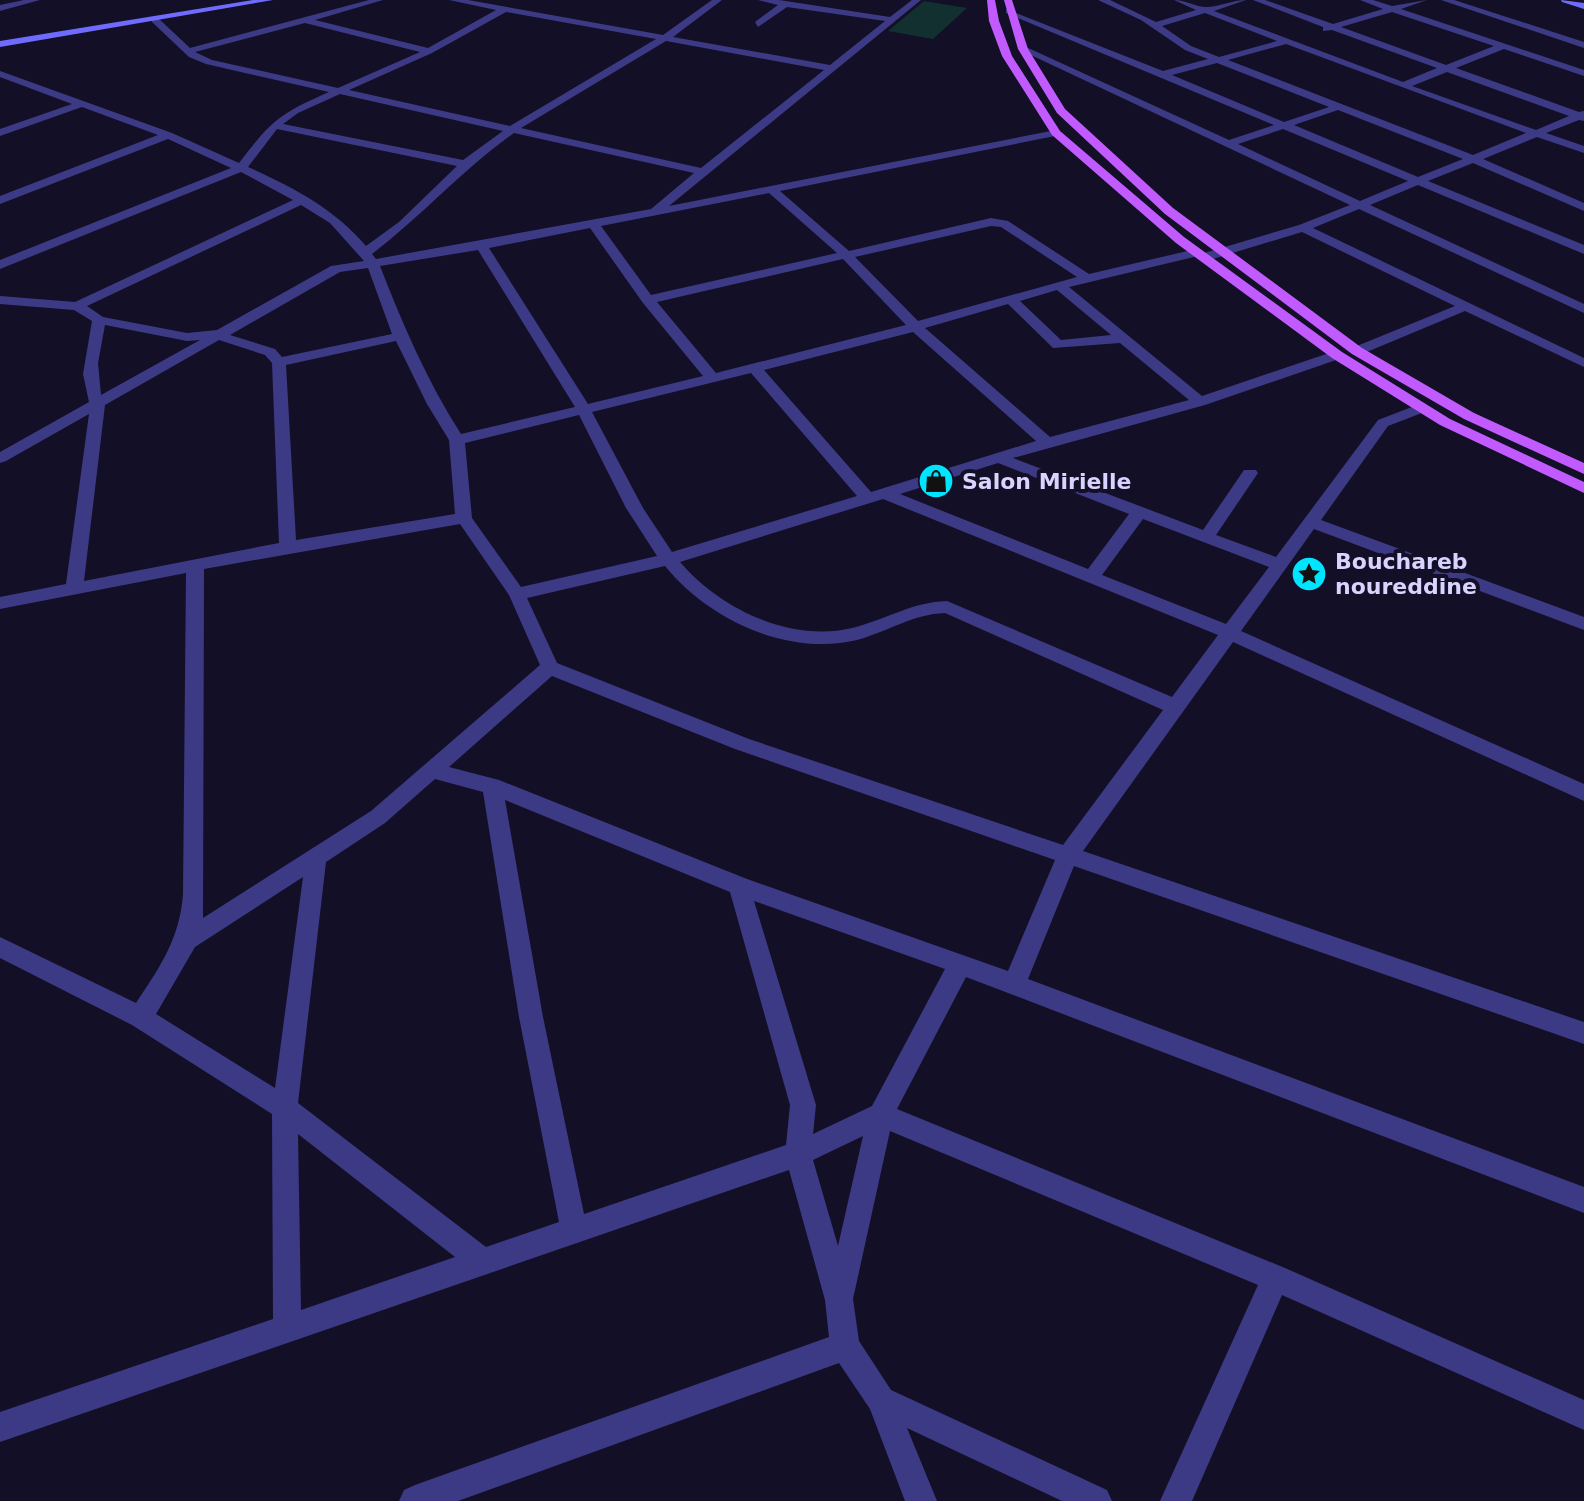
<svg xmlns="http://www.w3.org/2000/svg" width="1584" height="1501" font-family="'DejaVu Sans',sans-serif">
  <rect width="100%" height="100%" fill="#130f26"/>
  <!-- green -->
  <path fill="#12302f" d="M924,1l43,7 -34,31 -45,-8z"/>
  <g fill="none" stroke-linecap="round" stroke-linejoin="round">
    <!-- street -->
    <path fill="#3d3a85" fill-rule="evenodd" d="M24,0h16l-40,11v-6z
      M369,0h14l-68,20 113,28 68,-38 -47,-10h19l195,35 49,-35h10l-49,37 157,28 55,-44 -98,-14 -29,20 -3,-5 23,-17 -20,-5h21l111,17 22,-17h9l-252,206 387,-76 5,3 -1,2 -280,56 69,60 142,-33 17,3 81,53 107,-25 5,5 98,-29 51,-20 -332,-156 8,-2 203,93 45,-15 -268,-112v-4l157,62 45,-12 -23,-9 -44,-30 -43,-20h12l46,22 40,-12 -22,-10c11,0 22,7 32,7 13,0 27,-7 40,-7l-32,11 189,71 34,-14 -105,-38 -9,1v-4l-70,-27h12l68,24 50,-15 -23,-9h13l19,6 35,-6 -26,9 183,61v6l-80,-27 -48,19 123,44 5,-1v10l-5,-1 -33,13 38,13v7l-47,-16 -54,22 101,44v8l-111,-48 -45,18 156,64v9l-166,-69 -48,20 214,99v9l-225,-104 -46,19 271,130v9l-119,-56 -103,43h-10v-6l103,-42 -153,-74 -99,30 -5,-6 -129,31 133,109 130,-44h10v6l-137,47 -192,53 190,72 41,-60h12l2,3 -42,62 60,22 102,-137 39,-15h10v6l-39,15 -67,94 263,97v13l-270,-101 -73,102 343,153v17l-351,-159 -150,209 501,171v22l-510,-178 -46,113 556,208v26l-618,-236 -69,132 388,159 299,132v30l-302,-135 -90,206h-32l98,-216 -368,-154 -37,168 6,42 32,49 216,100 5,11h-50l-155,-73 30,73h-32l-35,-92 -31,-46 -381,138h-59l5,-11 11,-5 414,-148 -4,-37 -36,-130 -789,272v-30l273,-93 -1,-205 -140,-89 -132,-67v-21l136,66c24,-36 44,-65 47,-109l3,-321 -186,36v-12l66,-13 23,-170 -83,47 -6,2v-11l89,-50 -6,-28 9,-53 -18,-11 -74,-6v-8l75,6 218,-102 -52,-28 -241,97v-9l231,-92 -63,-29 -168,65v-8l158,-61 -76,-28 -82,29v-7l72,-25 -72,-27v-6l172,62 67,30c33,-43 40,-49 90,-71l-123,-28 -17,-7 -37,-35v-4h6l32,30zM506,12l150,27 -146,87 -161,-36 83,-37zM1392,12l102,34 -48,19 -105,-38zM1205,13l72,28 -58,16 -28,-11 -29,-20zM305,23l115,29 -82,36 -126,-28 -17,-8zM666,41l158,29 -123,98 -180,-40zM1286,44l240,89 -53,22 -245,-95zM1217,63l112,44 -45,15 -112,-47zM1447,72l122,44 -33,14 -124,-44zM340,94l163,37 -40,29 -180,-36 15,-11zM1338,110l125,49 -45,18 -124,-52zM277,129l180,37 -58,56 -33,24c-31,-37 -75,-60 -118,-79zM1283,129l125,52 -48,20 -122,-57zM514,133l180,40 -43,36 -275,50 -4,-5c50,-38 91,-85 142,-121zM769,193l68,60 -186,42 -50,-69zM301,205l29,18 34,38 -33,5 -114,64 -30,3 -84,-16 -16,-11zM991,226l10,1 76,50 -159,44 -63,-64zM590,228l53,75 60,73 -115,28 -99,-156zM478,250l97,157 -114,27c-34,-53 -58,-109 -81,-168zM843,259l63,66 -190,48 -59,-71zM368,268l24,66 -110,23 -7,-8 -45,-14 110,-63zM1057,290l54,45 -50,5 -41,-39zM1008,304l45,44 67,-5 69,57 -139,37 -125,-109zM105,325l82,16 13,-1 -99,55 -3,-32zM913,332l123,109 -165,51 -107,-122zM219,340l46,15 7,8 7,180 -195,38 21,-176zM396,341l31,63 22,36 6,74 -159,26 -10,-175zM751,373l106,123 -185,56 -29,-44 -51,-96zM579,415l47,93 31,48 -136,31 -49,-69 -7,-75zM998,463l131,51 -41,55 -188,-75zM883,499l335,136 -46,62 -225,-96c-35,1 -62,19 -95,27 -62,15 -133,-20 -172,-66zM1143,519l126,48 -43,57 -124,-49zM460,524l49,71 31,70 -169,146 -168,107 1,-349zM665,566c43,53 122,91 192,74 30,-8 56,-26 88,-27l218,97 -100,135 -314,-106 -192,-76 -30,-65zM552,676l183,73 320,111 -47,111 -261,-92 -248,-99 -50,-13zM435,779l48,13 36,225 40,205 -73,25 -188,-144 28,-241 59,-39zM505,800l225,92 60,213 -4,40 -202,69 -41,-197zM303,877l-28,211 -119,-74 39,-67zM754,901l191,68 -73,137 -59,28 3,-29zM298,1134l157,123 -154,53zM863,1136l-25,110 -25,-86z
      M1441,0h13l130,42v6z"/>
    <!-- secondary -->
    <path fill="#6f6bff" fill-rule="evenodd" d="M253,0h20l-273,47v-6z
      M1561,0l23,3v6l-22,-7z"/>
    <!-- primary -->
    <path fill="#c25bff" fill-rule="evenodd" d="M987,0h8l4,21 13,35 48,75 124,106 158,115 108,67 134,63v11l-144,-68 -108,-67 -156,-115 -124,-108 -50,-79 -13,-35z
      M1004,0h8l16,49 37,60 108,99 189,140 112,65 110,50v11l-120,-55 -112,-65 -187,-140 -108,-101 -39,-64z"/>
  </g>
  <!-- icons -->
  <defs>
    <symbol id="shop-disc" viewBox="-11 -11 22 22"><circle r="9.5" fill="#00e5ff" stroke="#130f26"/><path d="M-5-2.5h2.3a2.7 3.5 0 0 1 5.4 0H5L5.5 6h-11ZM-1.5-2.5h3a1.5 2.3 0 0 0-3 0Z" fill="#111"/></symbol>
    <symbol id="sight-disc" viewBox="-11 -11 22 22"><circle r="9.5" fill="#00e5ff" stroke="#130f26"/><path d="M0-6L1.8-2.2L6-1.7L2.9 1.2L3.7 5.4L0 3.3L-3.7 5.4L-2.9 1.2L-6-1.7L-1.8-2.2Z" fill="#111"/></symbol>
  </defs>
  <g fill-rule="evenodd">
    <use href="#shop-disc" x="916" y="461" width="40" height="40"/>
    <use href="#sight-disc" x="1289" y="554" width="40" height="40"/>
  </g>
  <g text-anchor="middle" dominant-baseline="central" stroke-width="8" stroke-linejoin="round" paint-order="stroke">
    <!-- poi labels -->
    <g font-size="22" font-weight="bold" fill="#d9d4ff" stroke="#130f26" text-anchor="start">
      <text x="962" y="481">Salon Mirielle</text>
      <text x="1335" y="561">Bouchareb<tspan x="1335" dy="25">noureddine</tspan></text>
    </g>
  </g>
</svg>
